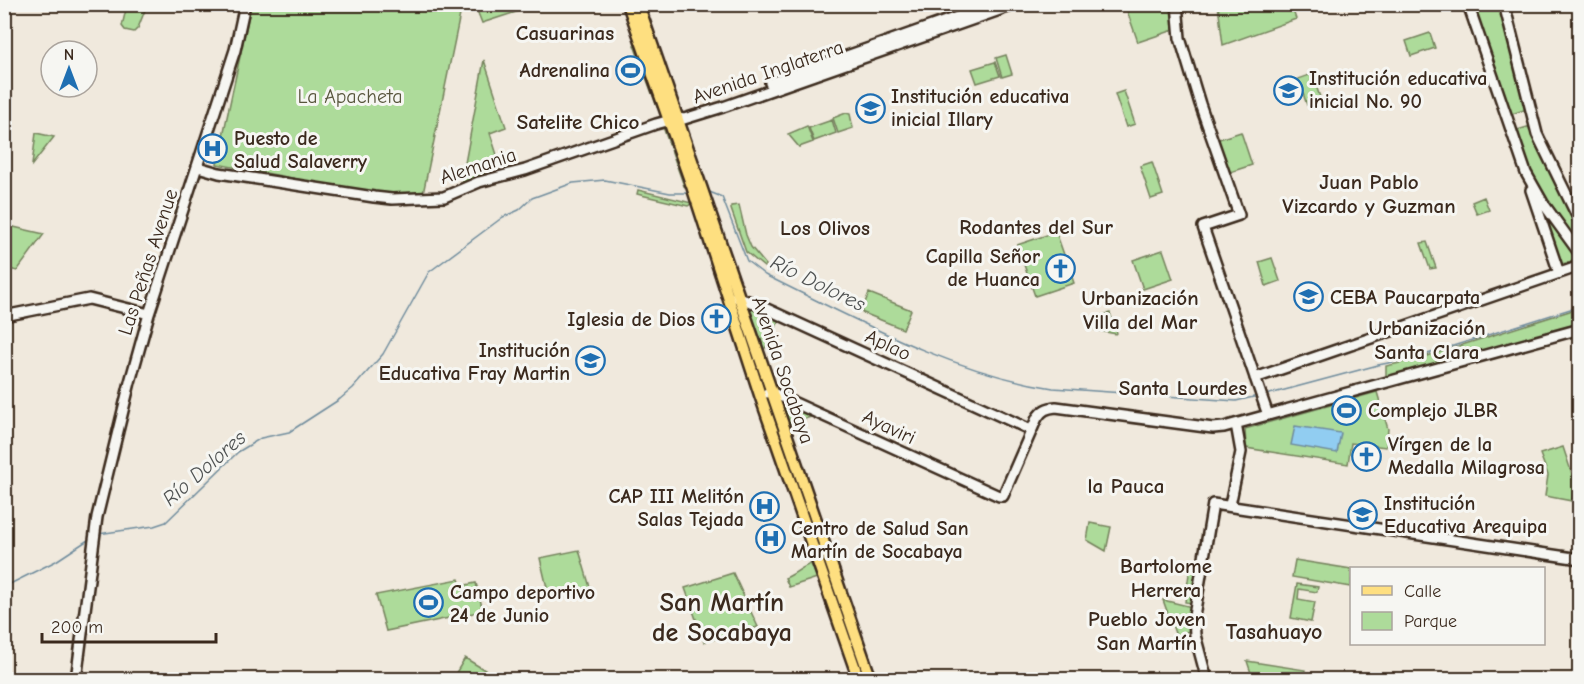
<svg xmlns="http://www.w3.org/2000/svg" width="1584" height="684" font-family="'Comic Neue',sans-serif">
  <rect width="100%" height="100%" fill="#f0e9dd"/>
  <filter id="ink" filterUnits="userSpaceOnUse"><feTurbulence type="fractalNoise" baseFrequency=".0167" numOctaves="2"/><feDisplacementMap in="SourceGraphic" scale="12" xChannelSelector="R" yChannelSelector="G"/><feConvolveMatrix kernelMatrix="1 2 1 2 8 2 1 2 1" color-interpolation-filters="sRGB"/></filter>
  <g filter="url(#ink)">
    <!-- green -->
    <path fill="#addb9a" stroke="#74825c" stroke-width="1.5" d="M485,4l28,1 3,7 -34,11 -6,-15z
      M127,5h20l-9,23 -4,4 -9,-2 -3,-4z
      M251,5h211l-39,189 -57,-2 -149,-28z
      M1125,5h46l3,25 -36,12z
      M1218,5h73l5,14 -73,26z
      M1471,5h30l26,104 -18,6z
      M1430,33l5,15 -24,8 -5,-15z
      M637,44l23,62 -3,1 -23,-62z
      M1006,55l6,19 -10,3 -6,-19z
      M484,60l22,67 -16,6 8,25 -16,6 3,11 -24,10z
      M995,62l5,14 -23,7 -5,-14z
      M1312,74l9,26 -14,5 -9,-26z
      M1124,91l11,33 -9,3 -11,-33z
      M846,113l4,1 3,14 -15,5 -5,-15z
      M832,120l4,13 -22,8 -5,-13z
      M666,124l22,61 -4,1 -21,-59z
      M807,126l6,16 -14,5 -11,-13z
      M1531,126l48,104v20l-42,-60 -23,-59z
      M1241,132l11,33 -25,8 -11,-33z
      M36,133l18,4 -22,28z
      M1152,162l11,33 -12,4 -11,-33z
      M638,190l54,13 -4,3 -47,-11 -4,-1z
      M1484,197l5,13 -12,4 -5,-12z
      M739,205l7,30 5,12 15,18 -2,2 -18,-15 -15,-43v-3z
      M1546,213l1,1 32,45 -20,6 -15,-51z
      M5,225l39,9 -27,37 -12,-3z
      M1056,232l18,51 -39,13 -18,-51z
      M1427,242l9,26 -6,1 -9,-26z
      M1163,250l10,29 -30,10 -10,-29z
      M1272,258l8,23 -14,5 -7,-24z
      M869,293l42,17 -8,19 -42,-17z
      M749,308l30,13 -15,29z
      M1579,308v16l-193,53v-11l32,-7z
      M1110,313l7,20 -1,1 -21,-4 -3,-12z
      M1377,392l11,37 -2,18 -35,-4 -3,21 -102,-16 -1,-19z
      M779,398l38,17 -29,9z
      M771,401l34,99 -5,2 -34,-99z
      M1563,447l12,36 -3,18 -27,-5 3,-21 -8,-21z
      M1090,523l21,4 -5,24 -19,-11z
      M579,550l13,44 -44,-2 -8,-34z
      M1295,560l56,9v18l-59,-10z
      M811,564l6,14 -28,9 -4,-9c10,-4 16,-11 26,-14z
      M1190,567h7l-6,36 -6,-1z
      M733,573l25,54 -54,15 -19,-54z
      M459,579l2,7 15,-3 7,28 -97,20 -10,-36z
      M1297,584l21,3 -1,5 -18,-3 -1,10 17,3 -4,20 -20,-4z
      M1163,600l29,7 -3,24 -13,5z
      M465,658l33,20 -1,1h-37l-6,-3z
      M1247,661l58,9 -2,9h-50z"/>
    <!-- water -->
    <path fill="#91cdf1" stroke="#6f8c9d" stroke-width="1.5" d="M1295,426l46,7 -4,20 -46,-8z"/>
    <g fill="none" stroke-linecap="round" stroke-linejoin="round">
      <!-- stream -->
      <path stroke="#6f8c9d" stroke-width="1.5" d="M707,191l15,6 25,64 18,14c92,45 185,97 288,113l183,13 22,-5
        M1266,395l112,-30 40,-8 162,-51
        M98,534l56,-8 12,-4 72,-70 23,-14 28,-6 51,-33 13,-11 30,-34 46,-82 74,-55 16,-7 13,-12 41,-15 32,-3 65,13h21
        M4,589l4,-4 48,-24 35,-23"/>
      <defs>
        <path id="secondary" d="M1177,4l3,34 20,66 39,111 -36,12 65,188
          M1468,4l58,169 17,30 37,51
          M1504,4l33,130 43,88
          M770,83l224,-79
          M198,167l21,6 155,24 18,2 52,-2 35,-15 46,-12 131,-46 22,-6 6,1 39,-12 294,-103
          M1531,190l28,83
          M735,297l19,6 277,127
          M4,316l85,-17 60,15
          M1255,378l325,-112
          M767,393l4,-1 228,104h4l34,-78c5,-8 10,-10 19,-11l157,21 11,-1 356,-98
          M1230,505l11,-53 -5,-28
          M76,680l21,-163 33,-135 19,-68 86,-264 10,-46
          M1207,680l-12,-45 -1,-19 19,-112 367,55"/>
        <path id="primary" d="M628,4l64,182 68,209 99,285
          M638,4l233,676"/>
      </defs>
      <!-- secondary casing -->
      <use href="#secondary" stroke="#3b2a1e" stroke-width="14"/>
      <!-- primary casing -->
      <use href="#primary" stroke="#3b2a1e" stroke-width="15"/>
      <!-- secondary -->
      <use href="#secondary" stroke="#f6f6f2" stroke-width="9"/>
      <!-- primary -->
      <use href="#primary" stroke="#fedf80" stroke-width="10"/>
    </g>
  </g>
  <!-- icons -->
  <defs>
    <symbol id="stadium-ring" viewBox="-11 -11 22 22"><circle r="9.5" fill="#f6f6f2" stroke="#1f6fb2" stroke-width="1.5"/><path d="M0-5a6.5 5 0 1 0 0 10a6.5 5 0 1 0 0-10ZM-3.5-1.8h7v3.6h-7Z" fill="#1f6fb2"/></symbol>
    <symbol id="school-ring" viewBox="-11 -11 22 22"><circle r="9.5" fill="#f6f6f2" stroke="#1f6fb2" stroke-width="1.5"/><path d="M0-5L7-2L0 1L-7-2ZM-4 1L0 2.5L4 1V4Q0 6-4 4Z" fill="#1f6fb2"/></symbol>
    <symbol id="hospital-ring" viewBox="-11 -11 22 22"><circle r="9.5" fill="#f6f6f2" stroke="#1f6fb2" stroke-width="1.5"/><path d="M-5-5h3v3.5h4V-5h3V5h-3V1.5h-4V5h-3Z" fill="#1f6fb2"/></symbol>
    <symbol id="church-ring" viewBox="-11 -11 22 22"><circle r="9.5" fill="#f6f6f2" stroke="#1f6fb2" stroke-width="1.5"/><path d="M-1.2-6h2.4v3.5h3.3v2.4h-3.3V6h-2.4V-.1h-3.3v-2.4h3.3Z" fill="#1f6fb2"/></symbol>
  </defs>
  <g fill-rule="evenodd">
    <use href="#stadium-ring" x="614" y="54" width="33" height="33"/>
    <use href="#school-ring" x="1272" y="74" width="33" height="33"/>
    <use href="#school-ring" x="854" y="92" width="33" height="33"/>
    <use href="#hospital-ring" x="196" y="132" width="33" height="33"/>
    <use href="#church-ring" x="1044" y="252" width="33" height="33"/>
    <use href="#school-ring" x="1292" y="280" width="33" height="33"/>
    <use href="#church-ring" x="700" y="302" width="33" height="33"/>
    <use href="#school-ring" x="574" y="344" width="33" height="33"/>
    <use href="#stadium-ring" x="1330" y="394" width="33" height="33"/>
    <use href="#church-ring" x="1350" y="440" width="33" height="33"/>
    <use href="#hospital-ring" x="748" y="490" width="33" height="33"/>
    <use href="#school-ring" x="1346" y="498" width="33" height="33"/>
    <use href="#hospital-ring" x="754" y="522" width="33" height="33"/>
    <use href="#stadium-ring" x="412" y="586" width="33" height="33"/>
  </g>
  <g text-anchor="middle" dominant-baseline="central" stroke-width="6" stroke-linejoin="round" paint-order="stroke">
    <!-- poi labels -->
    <g font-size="20" font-weight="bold" fill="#3b2a1e" stroke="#f6f6f2" text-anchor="start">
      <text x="610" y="70" text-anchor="end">Adrenalina</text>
      <text x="1309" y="78">Institución educativa<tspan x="1309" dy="23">inicial No. 90</tspan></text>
      <text x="891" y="96">Institución educativa<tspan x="891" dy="23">inicial Illary</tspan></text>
      <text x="234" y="138">Puesto de<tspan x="234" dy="23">Salud Salaverry</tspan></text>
      <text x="1040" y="256" text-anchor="end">Capilla Señor<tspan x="1040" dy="23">de Huanca</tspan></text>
      <text x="1330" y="297">CEBA Paucarpata</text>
      <text x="695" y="319" text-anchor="end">Iglesia de Dios</text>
      <text x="570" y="350" text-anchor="end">Institución<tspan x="570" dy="23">Educativa Fray Martin</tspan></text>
      <text x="1368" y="410">Complejo JLBR</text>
      <text x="1388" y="444">Vírgen de la<tspan x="1388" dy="23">Medalla Milagrosa</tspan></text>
      <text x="744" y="496" text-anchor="end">CAP III Melitón<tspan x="744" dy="23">Salas Tejada</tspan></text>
      <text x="1384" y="503">Institución<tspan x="1384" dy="23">Educativa Arequipa</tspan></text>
      <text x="791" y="528">Centro de Salud San<tspan x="791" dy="23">Martín de Socabaya</tspan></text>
      <text x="450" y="592">Campo deportivo<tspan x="450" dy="23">24 de Junio</tspan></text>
    </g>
    <!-- street labels -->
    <g font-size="20" fill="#3b2a1e" stroke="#f6f6f2">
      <text transform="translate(768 72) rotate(-19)">Avenida Inglaterra</text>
      <text transform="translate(478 166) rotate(-18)">Alemania</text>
      <text transform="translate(148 262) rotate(-72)">Las Peñas Avenue</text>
      <text transform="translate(888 345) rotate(25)">Aplao</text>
      <text transform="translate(783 370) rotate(71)">Avenida Socabaya</text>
      <text transform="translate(889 427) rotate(25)">Ayaviri</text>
    </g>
    <!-- park labels -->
    <g font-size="20" fill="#58563d" stroke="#f6f6f2">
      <text x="350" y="96">La Apacheta</text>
    </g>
    <!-- neighbourhood labels -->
    <g font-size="21" font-weight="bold" fill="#3b2a1e" stroke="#f6f6f2">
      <text x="565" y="33">Casuarinas</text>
      <text x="578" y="122">Satelite Chico</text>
      <text x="1369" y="182">Juan Pablo<tspan x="1369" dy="24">Vizcardo y Guzman</tspan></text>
      <text x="1036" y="227">Rodantes del Sur</text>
      <text x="825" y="228">Los Olivos</text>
      <text x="1140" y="298">Urbanización<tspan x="1140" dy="24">Villa del Mar</tspan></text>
      <text x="1427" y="328">Urbanización<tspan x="1427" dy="24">Santa Clara</tspan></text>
      <text x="1183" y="388">Santa Lourdes</text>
      <text x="1126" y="486">la Pauca</text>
      <text x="1166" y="566">Bartolome<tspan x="1166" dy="24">Herrera</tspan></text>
      <text x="1147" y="619">Pueblo Joven<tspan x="1147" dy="24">San Martín</tspan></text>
    </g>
    <!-- water labels -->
    <g font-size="21" font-style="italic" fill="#505353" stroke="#f6f6f2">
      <text transform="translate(818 283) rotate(26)">Río Dolores</text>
      <text transform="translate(204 468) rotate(-41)">Río Dolores</text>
    </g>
    <!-- quarter labels -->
    <g font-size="22" font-weight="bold" fill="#3b2a1e" stroke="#f6f6f2">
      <text x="1274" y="632">Tasahuayo</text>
    </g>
    <!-- district labels -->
    <g font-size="26" font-weight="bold" fill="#3b2a1e" stroke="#f6f6f2">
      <text x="722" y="603">San Martín<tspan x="722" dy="30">de Socabaya</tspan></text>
    </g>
  </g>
  <!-- margin -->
  <rect width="1584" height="684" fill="none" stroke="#f6f6f2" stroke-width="24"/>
  <rect x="12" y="12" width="1560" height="660" fill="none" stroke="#3b2a1e" stroke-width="2" filter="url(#ink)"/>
  <!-- legend -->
  <rect x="1350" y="567" width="195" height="78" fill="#f6f6f2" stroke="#aba49d" stroke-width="1.5"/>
  <rect x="1362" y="586" width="30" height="9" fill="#fedf80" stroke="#aba49d" stroke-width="1.5"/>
  <text x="1404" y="597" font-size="18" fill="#3b2a1e">Calle</text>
  <rect x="1362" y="612" width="30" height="18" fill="#addb9a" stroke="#aba49d" stroke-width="1.5"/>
  <text x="1404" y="627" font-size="18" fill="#3b2a1e">Parque</text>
  <!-- north arrow -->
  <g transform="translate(69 69)"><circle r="28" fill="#f6f6f2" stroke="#aba49d" stroke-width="1.5"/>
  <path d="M0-4.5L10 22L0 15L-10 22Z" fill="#1f6fb2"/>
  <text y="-9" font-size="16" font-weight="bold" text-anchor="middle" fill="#3b2a1e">N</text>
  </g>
  <!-- scale -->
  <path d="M42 633v9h174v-9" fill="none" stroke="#3b2a1e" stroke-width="3"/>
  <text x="51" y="633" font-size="18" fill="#3b2a1e" stroke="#f6f6f2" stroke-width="4.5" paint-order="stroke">200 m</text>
</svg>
